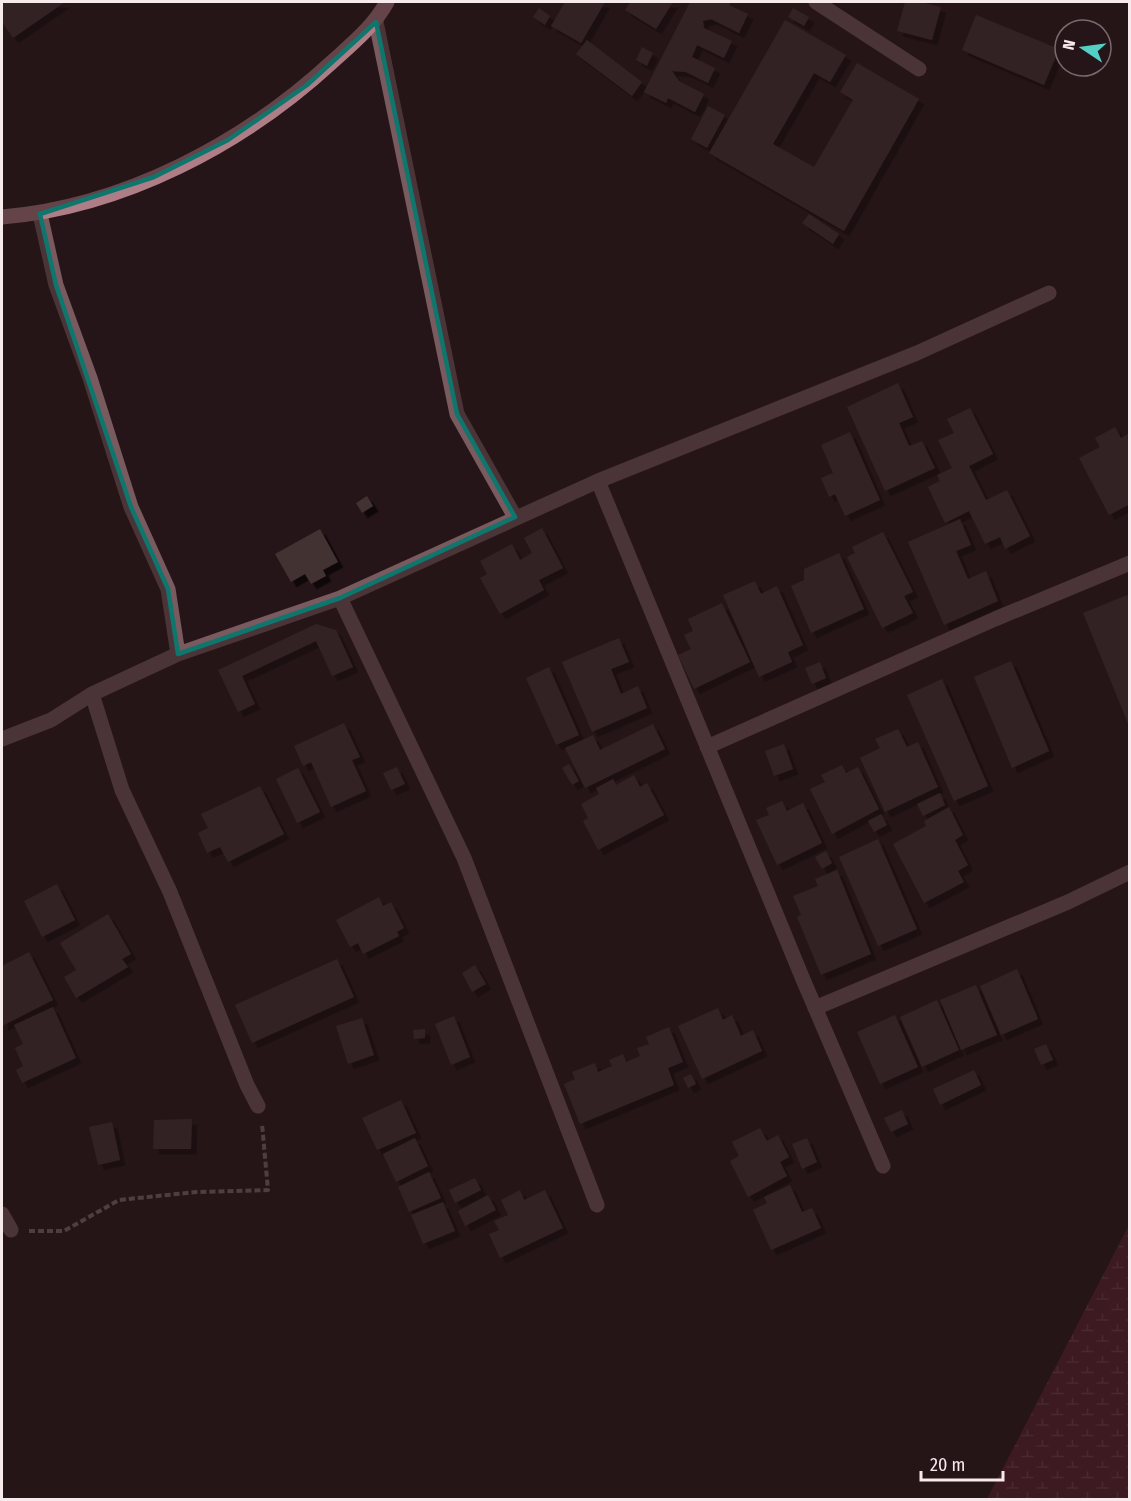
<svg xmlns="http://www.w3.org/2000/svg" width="1131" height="1501" font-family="'Fira Sans Condensed',sans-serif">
  <defs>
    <pattern id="wetland-marsh" width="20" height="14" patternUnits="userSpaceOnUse" patternTransform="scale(1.5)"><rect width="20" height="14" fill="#5a202e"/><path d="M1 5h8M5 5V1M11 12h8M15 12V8" fill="none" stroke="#72414c"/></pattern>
    <filter id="shadow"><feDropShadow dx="5.5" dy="5.5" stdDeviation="0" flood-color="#0009"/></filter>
  </defs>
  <rect width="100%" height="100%" fill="#261518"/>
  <!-- wetland -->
  <path fill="url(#wetland-marsh)" d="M1129,1225v274h-143h1z"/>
  <!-- building -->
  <path fill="#433033" filter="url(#shadow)" d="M2,2h63l-52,36 -11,-16z
    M565,2h40l-24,41 -30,-17z
    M630,2h43l-17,27 -31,-19z
    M690,2h41l-2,3 19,9 -9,19 -28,-14 -8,2 1,7 28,13 -8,17 -27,-13 -5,12 23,11 -7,15 -22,-11 -14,-1 7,10 25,13 -9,18 -27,-14 -2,5 -22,-11z
    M905,2h15l21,5 -9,33 -35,-9z
    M539,8l11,8 -5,9 -12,-8z
    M793,8l16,9 -5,9 -16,-9z
    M976,15l83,34 -15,36 -82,-35z
    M785,20l61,35 -16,27 -16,-9 -41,71 41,23 39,-67 -13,-8 17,-29 62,36 -75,132 -135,-78z
    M587,40l55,42 -10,14 -56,-42z
    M642,47l11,6 -6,13 -11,-6z
    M708,106l17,9 -18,33 -16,-9z
    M809,214l30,20 -6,10 -31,-21z
    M898,383l15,34 -14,6 10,23 13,-5 13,27 -50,23 -38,-84z
    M970,408l23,46 -24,12 17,34 21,-10 23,46 -25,13 -5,-12 -15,7 -16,-33 -24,12 -17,-36 12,-6 -3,-6 15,-7 -14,-28 16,-7 -7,-14z
    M1115,427l6,11 7,-4 2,2v68l-21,11 -30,-57 21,-11 -5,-9z
    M850,432l30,68 -35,16 -10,-22 -6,3 -8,-19 12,-5 -12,-28z
    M367,496l6,10 -11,7 -6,-10z
    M960,519l11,26 -15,6 12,28 18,-8 12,30 -54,24 -36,-83z
    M542,528l21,40 -24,12 5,10 -44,24 -20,-36 7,-4 -7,-13 32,-17 8,16 12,-7 -8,-15z
    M320,529l18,33 -15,8 3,6 -15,8 -6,-10 -14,8 -16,-28z
    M883,532l30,60 -9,4 9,17 -31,15 -35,-71 8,-4 -3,-6z
    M839,553l25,56 -53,24 -20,-47 13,-6v-11z
    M755,581l6,13 16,-8 26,59 -15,7 4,10 -33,15 -36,-82z
    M1127,595l3,7 -1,124 -46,-113z
    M722,603l28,59 -56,27 -16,-34 13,-6 -7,-14 9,-4 -5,-12z
    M316,624l20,6 17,37 -21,9 -16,-35 -74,35 13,28 -17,8 -20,-42z
    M619,638l10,24 -18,7 10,25 17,-8 9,22 -55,24 -30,-70z
    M1011,661l38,90 -37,17 -38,-91z
    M820,662l6,16 -14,6 -7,-16z
    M549,667l30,68 -23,10 -30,-67z
    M942,679l46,107 -34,15 -47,-106z
    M344,723l16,34 -8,3 14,31 -35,16 -20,-45 -8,4 -9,-20z
    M653,724l12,25 -80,39 -20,-40 28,-13 7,15z
    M898,729l9,18 11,-5 20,45 -53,25 -25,-54 20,-10 -5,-9z
    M784,744l9,25 -19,7 -9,-25z
    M569,764l10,17 -7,4 -10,-17z
    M842,765l4,8 12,-6 21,42 -47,25 -22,-45 15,-7 -4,-7z
    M397,767l8,17 -14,6 -8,-17z
    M298,768l22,44 -23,11 -21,-44z
    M634,775l6,12 7,-4 17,32 -66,35 -15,-29 5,-3 -7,-14 18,-10 -3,-6 17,-9 3,6z
    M260,786l24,48 -56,28 -8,-15 -13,6 -9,-20 10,-5 -7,-14z
    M940,793l5,12 -22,11 -6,-12z
    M782,801l5,10 16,-8 19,40 -45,22 -21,-45 13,-5 -3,-7z
    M949,807l14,28 -8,5 13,25 -10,6 6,11 -40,21 -31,-59 33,-18 -2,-5z
    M881,814l6,11 -13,7 -6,-11z
    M878,839l39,90 -39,17 -39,-89z
    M826,851l6,12 -10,6 -7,-12z
    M837,870l34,84 -50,21 -24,-58 4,-2 -8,-19 25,-10 -3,-7z
    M57,884l18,36 -33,17 -18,-36z
    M379,897l4,9 8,-4 13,26 -7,4 2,4 -36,18 -5,-11 -8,4 -14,-27z
    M108,914l23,40 -9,5 6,8 -52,31 -12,-21 12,-7 -16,-27z
    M29,952l24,48 -51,26v-60z
    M337,959l17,38 -102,46 -17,-38z
    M475,965l11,19 -14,8 -10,-19z
    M1017,969l21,50 -37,16 -21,-49z
    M976,985l21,50 -36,15 -21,-50z
    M937,1000l22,50 -37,17 -22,-50z
    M53,1007l23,51 -54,25 -6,-13 7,-4 -8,-18 8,-4 -9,-19z
    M718,1008l5,12 9,-5 9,21 12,-6 9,21 -60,28 -24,-53z
    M895,1015l23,52 -38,17 -23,-52z
    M454,1016l16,41 -19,8 -16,-41z
    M362,1018l12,37 -26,9 -12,-38z
    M669,1027l14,35 -15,6 6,17 -94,39 -16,-40 11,-5 -3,-7 23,-9 3,9 14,-6 -3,-6 14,-6 3,8 14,-6 -3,-8 12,-4 -3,-7z
    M425,1029v9l-11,1 -1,-9z
    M1046,1044l7,16 -12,5 -7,-16z
    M974,1070l7,15 -41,20 -7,-16z
    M691,1074l5,10 -8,4 -5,-10z
    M401,1100l15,33 -39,17 -15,-32z
    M902,1110l6,14 -17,8 -7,-14z
    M192,1119l-1,30h-38l1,-29z
    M112,1122l8,38 -22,5 -9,-38z
    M760,1128l7,13 11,-6 11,22 -9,5 7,14 -39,21 -18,-36 9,-5 -7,-14z
    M415,1138l13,28 -32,16 -13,-28z
    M807,1138l10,24 -15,7 -10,-25z
    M429,1172l12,26 -32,14 -11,-25z
    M475,1178l6,12 -26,13 -6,-13z
    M790,1185l12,27 10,-4 9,20 -50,22 -18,-40 14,-7 -3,-6z
    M520,1190l4,10 21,-10 18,38 -63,30 -11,-24 10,-4 -5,-9 14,-6 -7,-15z
    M488,1195l8,15 -31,16 -7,-15z
    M443,1202l12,29 -32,13 -12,-29z"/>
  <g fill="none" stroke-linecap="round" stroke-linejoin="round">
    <!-- path -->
    <path stroke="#7f6f72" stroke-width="4" stroke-dasharray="6 3" stroke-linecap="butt" d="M29,1231h35l55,-31 77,-8 72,-2 -6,-66"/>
    <!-- minor -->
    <path stroke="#795a5e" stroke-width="15" d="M816,2l103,67
      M376,22l81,392 58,103
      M598,481l319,-128 132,-60
      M340,598l124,260 133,347
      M178,654l162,-56 258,-117 204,496 81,189
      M92,694l30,96 48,102 77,193 11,21
      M2,739l49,-19 41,-26 86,-40 -10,-65 -37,-82 -41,-129 -34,-93 -16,-71
      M707,747l288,-128 135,-56
      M815,1008l253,-106 62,-30
      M2,1214l9,16"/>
    <!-- secondary -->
    <path stroke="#af7d85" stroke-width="15" d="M2,217c121,-10 241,-73 330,-155 22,-20 41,-35 55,-60"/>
  </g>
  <!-- marked area -->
  <path d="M0 0H1131V1501H0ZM376,22l81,392 58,103 -175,81 -162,56 -10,-65 -37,-82 -75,-222 -16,-71 114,-37 74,-37 79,-55z" fill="#261518" fill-opacity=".55" fill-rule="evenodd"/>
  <path fill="none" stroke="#0f766e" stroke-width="4.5" stroke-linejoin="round" d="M376,22l81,392 58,103 -175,81 -162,56 -10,-65 -37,-82 -75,-222 -16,-71 114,-37 74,-37 79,-55z"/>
  <!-- border -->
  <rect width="1131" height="1501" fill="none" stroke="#f7eaec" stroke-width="6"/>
  <!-- north arrow -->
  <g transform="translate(1083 48) rotate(283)"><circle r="28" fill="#261518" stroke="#7a6a6d" stroke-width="1.5"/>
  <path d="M0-4.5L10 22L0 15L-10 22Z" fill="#55cec5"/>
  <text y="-9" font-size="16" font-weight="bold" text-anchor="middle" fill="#f7eaec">N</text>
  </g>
  <!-- scale -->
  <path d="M921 1471v9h82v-9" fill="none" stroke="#f7eaec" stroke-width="3"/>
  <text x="930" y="1471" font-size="18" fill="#f7eaec" stroke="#261518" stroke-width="4.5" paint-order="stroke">20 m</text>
</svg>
